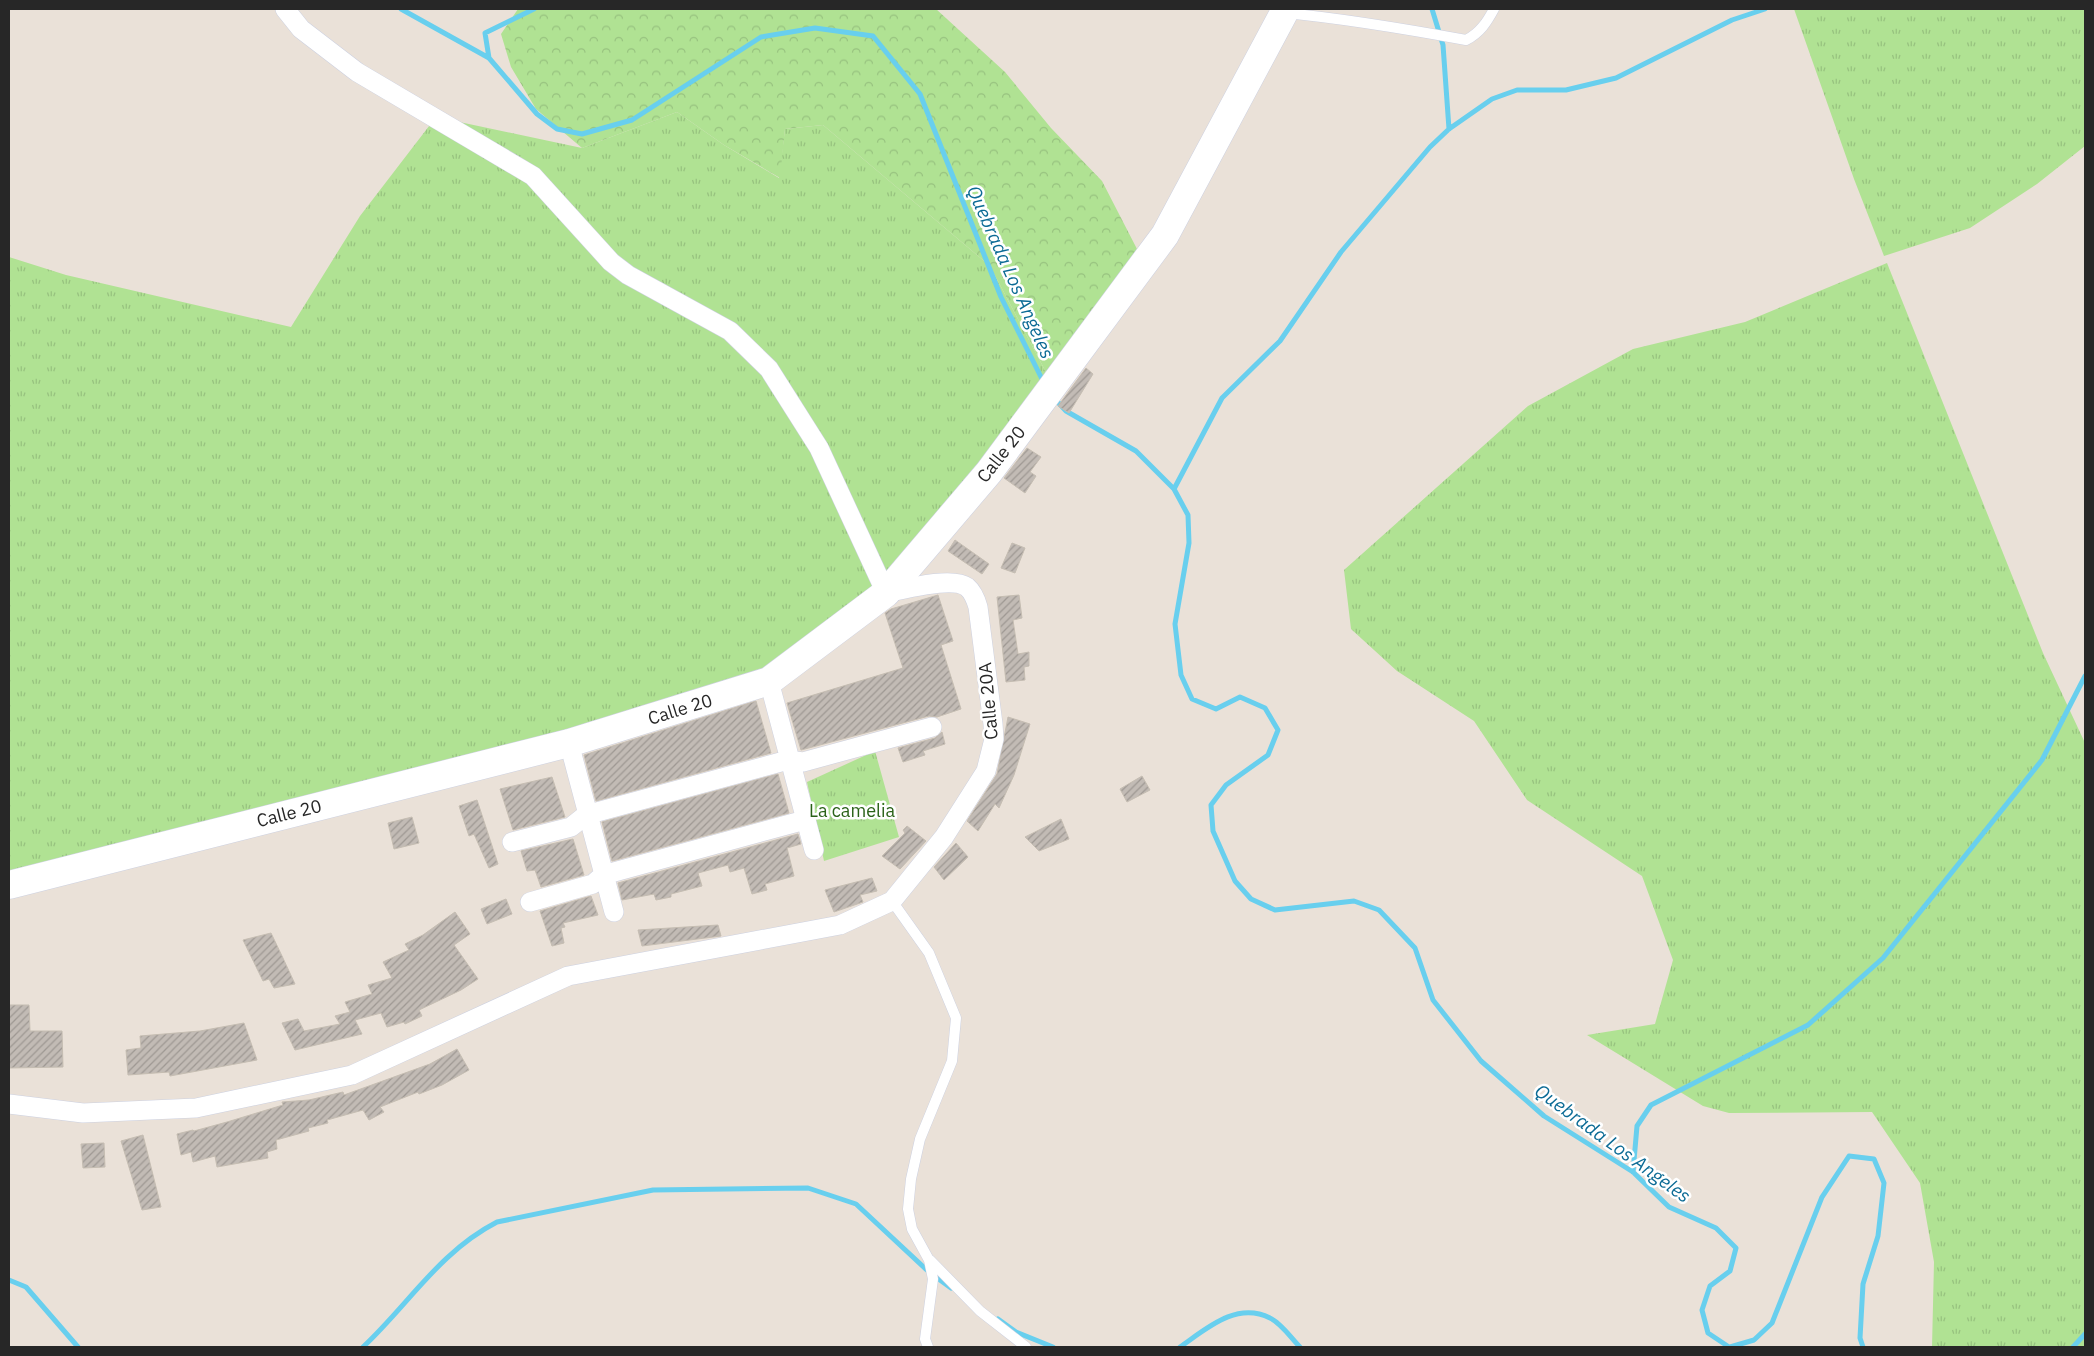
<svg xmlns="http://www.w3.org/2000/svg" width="2094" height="1356" font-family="'IBM Plex Sans',sans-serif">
  <defs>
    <pattern id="grass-tufts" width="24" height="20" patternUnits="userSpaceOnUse" patternTransform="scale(1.25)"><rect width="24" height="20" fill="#b0e293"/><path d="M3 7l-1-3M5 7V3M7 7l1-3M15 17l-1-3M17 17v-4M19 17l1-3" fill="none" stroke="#97c27f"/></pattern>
    <pattern id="forest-crowns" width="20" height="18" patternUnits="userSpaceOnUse" patternTransform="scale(1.25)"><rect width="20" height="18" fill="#b0e293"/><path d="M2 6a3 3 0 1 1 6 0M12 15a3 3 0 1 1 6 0" fill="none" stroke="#97c27f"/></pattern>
    <pattern id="building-hatch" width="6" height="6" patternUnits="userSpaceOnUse" patternTransform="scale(1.25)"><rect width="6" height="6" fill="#c2bbb5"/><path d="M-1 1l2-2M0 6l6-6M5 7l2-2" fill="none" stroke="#9e9893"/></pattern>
  </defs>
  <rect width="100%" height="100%" fill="#eae1d8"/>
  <!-- grass -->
  <path fill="url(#grass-tufts)" d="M1794,9h291v137l-48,38 -67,44 -86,28 -30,-77z
    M677,112l47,33 55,33 6,-49 38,-4 167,141 59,112 -158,197 -153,117 -729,193v-628l57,18 225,52 69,-111 76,-99 146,31z
    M1887,263l156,390 42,90v604h-153l2,-85 -14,-79 -48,-71 -143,1 -26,-7 -116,-71 68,-11 18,-64 -31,-84 -115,-76 -53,-79 -77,-50 -46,-42 -7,-59 184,-164 105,-57 112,-27z
    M875,751l24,86 -75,24 -17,-79z"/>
  <!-- forest -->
  <path fill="url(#forest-crowns)" d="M518,9h418l69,63 46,56 51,53 35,68 -88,129 -59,-112 -167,-141 -38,4 -5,49 -56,-33 -47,-33 -95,36 -46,-39 -25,-42 -10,-33z"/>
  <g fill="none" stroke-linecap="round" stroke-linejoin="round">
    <!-- stream -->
    <path stroke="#68cfee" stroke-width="5" d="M401,9l88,49
      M534,9l-49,24 4,25 48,56 20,15 25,5 50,-14 129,-83 54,-9 58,8 47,58 81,203 43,86
      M1432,9l11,36 6,84
      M1054,398l12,13 70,40 38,38 14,26 1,28 -14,81 6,51 11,24 24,10 24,-12 25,11 13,22 -10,25 -42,30 -15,20 2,26 22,50 16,18 24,11 79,-9 25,9 36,38 18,52 48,61 63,55 89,56 36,35 47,21 20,20 -6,23 -20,15 -8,24 6,23 21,14
      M1174,489l48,-91 58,-57 61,-89 89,-105 19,-18 43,-30 25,-9h49l50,-12 116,-58 33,-11
      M1633,1172l4,-46 14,-21 157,-80 75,-67 159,-198 43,-84
      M9,1280l17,7 52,60
      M998,1319l18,13 37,15
      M363,1347c46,-43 76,-95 134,-125l156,-32 155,-2 48,16 73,68 22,16
      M1180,1347c26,-18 56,-46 90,-29 11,5 21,20 30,29
      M1730,1347l24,-7 18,-17 50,-126 27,-41 25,3 10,24 -6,53 -15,48 -3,54 3,9
      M2073,1347l12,-13"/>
  </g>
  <!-- building -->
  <path fill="url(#building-hatch)" stroke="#c5bdb2" d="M1086,368l7,6 -24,39 -11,-7z
    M1027,448l14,9 -11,15 6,4 -11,17 -21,-15z
    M955,540l34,24 -7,10 -34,-23z
    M1012,543l13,5 -10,25 -14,-5z
    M938,595l15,46 -12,4 20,64 -24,8 -8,-1 -128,34 -14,-47 116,-35 -18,-55 6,-4z
    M1019,595l3,23 -9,2 5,34 11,-2v14l-5,1 1,13 -19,2 -9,-85z
    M756,701l15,52 -175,48 -12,-46z
    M1008,717l22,7 -16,51 -15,33 -4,-4 -17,27 -11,-10 30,-47z
    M942,732l3,12 -22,7 2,4 -22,7 -5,-14 37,-10z
    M778,774l11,39 -177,48 -10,-39z
    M1142,776l8,14 -23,12 -7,-13z
    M552,777l13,40 -52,13 -13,-41z
    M477,800l21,64 -9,4 -15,-34 -5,2 -10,-30z
    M412,817l7,26 -25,6 -6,-26z
    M1061,819l8,20 -30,12 -14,-14z
    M907,826l19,15 -26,28 -18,-13 23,-23 -2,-3z
    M798,834l3,10 -14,4 7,28 -29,8 2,6 -15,4 -8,-26 -14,4 -2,-7 -30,8 4,13 -31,8v3l-15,3 -2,-6 -32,6 -4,-17z
    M573,839l11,36 -43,12 -6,-17 -8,1 -6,-20z
    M956,843l12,14 -24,23 -10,-13z
    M872,878l5,13 -17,4 3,7 -29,10 -9,-22z
    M591,896l7,19 -35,8 2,4 -4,1 3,15 -12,3 -12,-35z
    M506,899l6,15 -25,10 -6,-15z
    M455,912l15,22 -16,11 24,34 -17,11 -42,20 3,6 -17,8 -1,-2 -17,5 -6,-14 -26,7 7,14 -67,16 -13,-27 16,-4 6,12 36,-7 -5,-8 15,-4 -5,-10 27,-8 -4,-9 24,-7 -9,-16 26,-12 -4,-6 18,-9z
    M718,925l3,11 -79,10 -4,-16z
    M271,933l11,23 13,28 -21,4 -5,-9 -6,2 -20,-41z
    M9,1005h20l1,26h32l1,36 -54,1z
    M244,1023l13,37 -87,16 -1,-4 -41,3 -2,-25 15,-2 -1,-12 60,-5z
    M457,1049l12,21 -27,15 -23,9 -1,-2 -38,15 4,5 -15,8 -6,-10 -36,10 1,3 -20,5 1,3 -33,9 1,9 -10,3 1,6 -51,9 -2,-11 -22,6 -2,-10 -10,3 -4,-21 16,-4 1,1 33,-9 56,-17 -1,-3 27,-2 34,-8 1,3 86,-31z
    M143,1135l18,72 -19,3 -21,-69z
    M104,1143l1,24 -22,1 -2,-24z"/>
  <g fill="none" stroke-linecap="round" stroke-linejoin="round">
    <defs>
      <path id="service" d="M1286,13c61,6 120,16 180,27 14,-7 21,-18 28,-31
        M892,901l37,52 27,65 -4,43 -32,78 -9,40 -3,30 4,20 17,31 4,19 -8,60 3,8
        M930,1260l50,51 46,36"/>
      <path id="minor" d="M769,681l45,169
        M569,743l45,169
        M512,842l59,-15 15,-12 202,-55 15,2 129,-35
        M530,902l63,-18 10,-9 202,-55
        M9,1104l74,9 113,-5 156,-33 216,-99 272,-51 52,-24 52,-64 42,-66 8,-32 -1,-15 -15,-117c-2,-7 -5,-15 -11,-20 -15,-11 -62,2 -81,6l-67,-145 -50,-79 -39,-38 -102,-56 -17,-13 -78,-86 -176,-104 -56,-43 -16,-20"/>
      <path id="secondary" d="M9,885l560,-142 200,-62 117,-88 103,-121 176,-237 121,-226"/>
    </defs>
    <!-- service casing -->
    <use href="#service" stroke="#cdd1e0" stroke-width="11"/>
    <!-- minor casing -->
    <use href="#minor" stroke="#cdd1e0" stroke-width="20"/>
    <!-- secondary casing -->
    <use href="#secondary" stroke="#cdd1e0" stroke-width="29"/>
    <!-- service -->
    <use href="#service" stroke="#fff" stroke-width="10"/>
    <!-- minor -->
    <use href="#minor" stroke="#fff" stroke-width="19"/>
    <!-- secondary -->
    <use href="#secondary" stroke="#fff" stroke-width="28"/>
  </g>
  <g text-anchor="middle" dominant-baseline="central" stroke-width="5" stroke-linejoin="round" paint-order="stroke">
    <!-- street labels -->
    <g font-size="18" fill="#272727" stroke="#fff">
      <text transform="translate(1001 454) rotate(-52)">Calle 20</text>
      <text transform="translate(988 701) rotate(-95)">Calle 20A</text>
      <text transform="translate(680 709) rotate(-17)">Calle 20</text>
      <text transform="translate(289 813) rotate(-14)">Calle 20</text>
    </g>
    <!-- park labels -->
    <g font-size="18" fill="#2a6218" stroke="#fff">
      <text x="852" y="810">La camelia</text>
    </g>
    <!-- water labels -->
    <g font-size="19" font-style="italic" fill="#0c6b95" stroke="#fff">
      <text transform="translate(1011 272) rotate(66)">Quebrada Los Angeles</text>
      <text transform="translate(1613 1143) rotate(36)">Quebrada Los Angeles</text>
    </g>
  </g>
  <!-- border -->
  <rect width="2094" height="1356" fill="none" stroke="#272727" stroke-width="20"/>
</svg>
